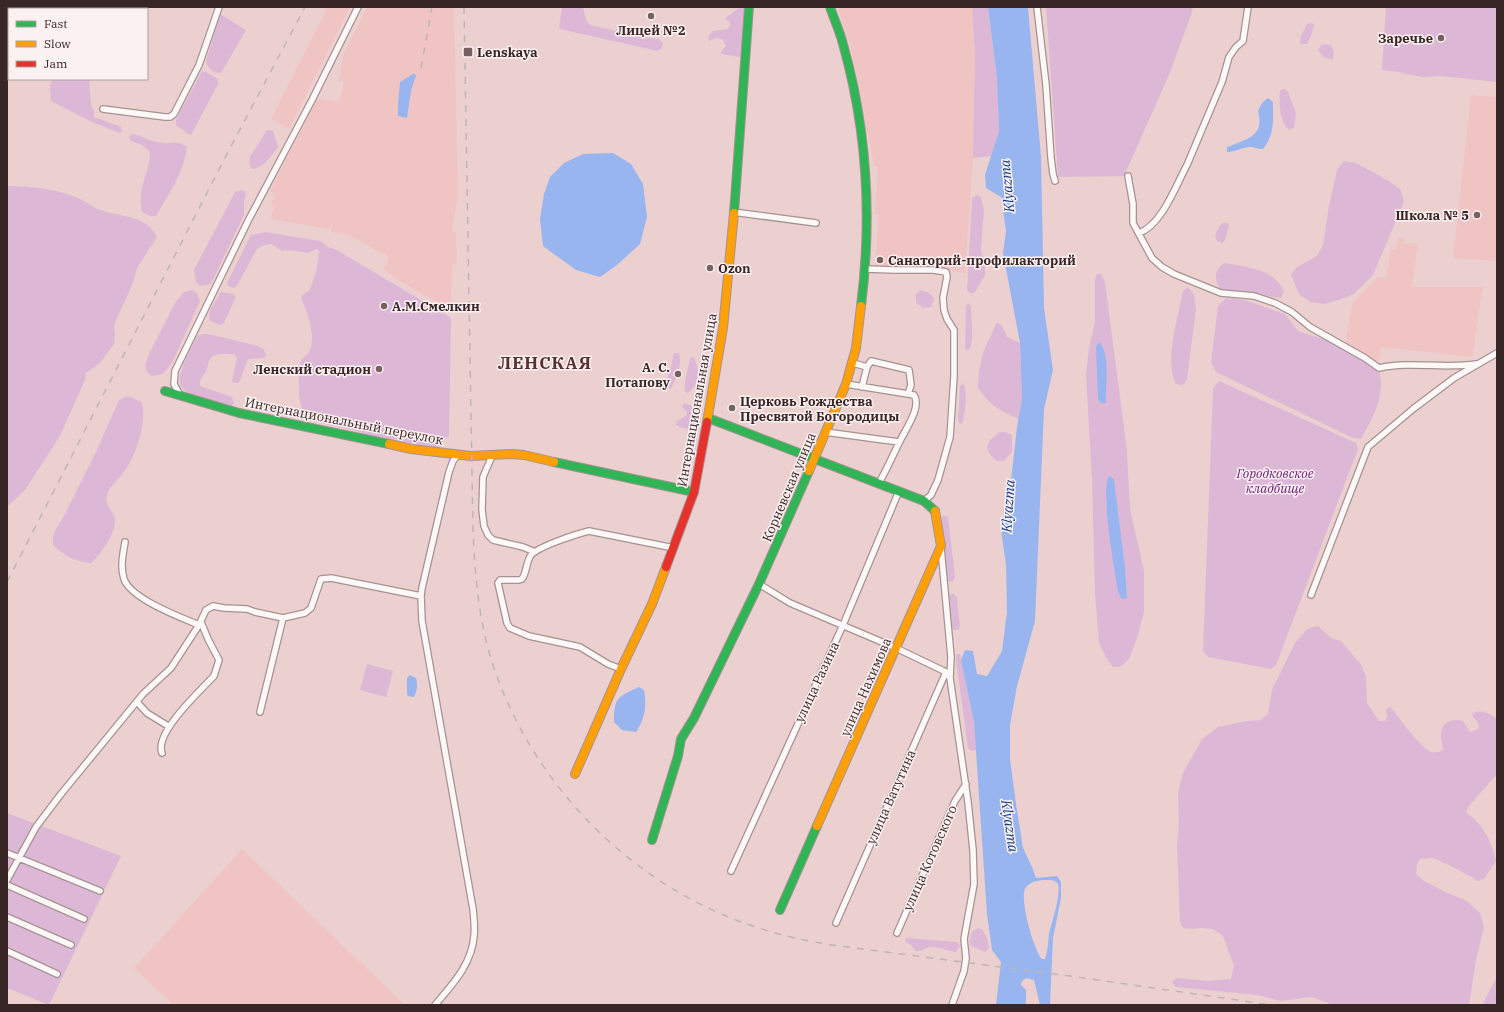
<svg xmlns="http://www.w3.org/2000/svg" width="1504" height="1012" font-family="'IBM Plex Serif',serif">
  <rect width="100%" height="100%" fill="#ebd0cf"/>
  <!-- built -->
  <path fill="#f0c4c3" d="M328,7h22l-61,122 -18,-10z
    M367,7h87l4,188 -6,36 4,1 1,32h-5l-1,46 -53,-30 -15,-11 6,-12 -42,-23 -16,-2 1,-8h-1l-1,5 -59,-10 1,-5 3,-6 -4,-3 4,-10 -5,-4 47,-92 23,3 4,-21h-5l4,-25z
    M838,7h134l3,47 -2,104 -8,115 -43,-6h-47l4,-53h-4l3,-47 -4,-1 -24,-124 -3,-3z
    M1471,95l26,2v164l-44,-3z
    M1398,237l6,1 -1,5 15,1 -6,43h71l-11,70 -91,-10 -2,14 -6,-1 -28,-16 7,-40 26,-27 8,1 5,-29 5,1z
    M242,849l163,156h-231l-40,-37z"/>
  <!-- green -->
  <path fill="#dcb8d6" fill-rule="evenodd" d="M562,7h21l3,13 4,5 52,12 17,2 4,4 -1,5 -4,3 -94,-21 -5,-2z
    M739,7h6l-3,46 -3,4 -18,-3v-2l5,-6 -3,-6 -6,-2 -8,3 -1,-3c4,-11 10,-6 19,-9l3,-3v-4l-4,-2v-2c5,-5 8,-5 13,-11z
    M972,7h16l9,71 2,53 -8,25 -18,2 2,-104z
    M1046,7h147l-2,8 -22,60 -45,101 -66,1z
    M1386,7h111v75l-56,-6 -19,1 -21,-4 -1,-1 -18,-2z
    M220,14l26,16 -25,43c-8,0 -13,-4 -15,-12z
    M1312,23l2,2 -3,11 -4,8h-7l1,-8 6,-12z
    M1322,44l9,1 3,7 -1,7 -9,-1 -6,-8z
    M202,71l4,1 12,7v5l-27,51 -3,-1 -12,-9v-5z
    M52,79h37l2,26 3,6v6l27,10 1,5 -3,1 -27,-11 -41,-21 -1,-14z
    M1285,89l3,3 8,21 -2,15 -5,2c-10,-9 -10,-28 -9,-40z
    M267,130l6,1 5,16c-7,9 -14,21 -26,22l-3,-5 1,-7z
    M132,134c10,2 20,8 31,9 9,1 15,-3 24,4 -3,26 -19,48 -31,69h-6l-8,-4c-6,-24 8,-38 8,-60l-8,-7 -11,-4 -2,-4z
    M1344,161l12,2 33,18 12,9 3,12 -31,73 -19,19 -15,6 -15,4 -14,-2 -11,-8 -8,-19 6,-8 20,-11 6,-11 6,-39 8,-36z
    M7,186c25,0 53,3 75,14 6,3 11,7 16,9 19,8 50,6 59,28l-20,31 -4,15 -19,42 1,9 -1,10 -14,19 -14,10 -1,7 -25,56 -35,54 -18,17z
    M242,190l4,3 -2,9v13l-33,69 -11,2 -4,-4 -2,-12 41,-78z
    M977,195l4,2 3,13 -3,39 4,17v9l-10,17 -4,2 -4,-4 5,-92z
    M1222,223h5l2,3 -4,14 -3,3 -5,-2 -2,-5 2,-5z
    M266,232l54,9 6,4 1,2 8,2 116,69 -2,118 -8,4 2,2 -3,5 -8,2 -36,-5 -43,-14 -51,-11c2,-10 -4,-19 -3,-30 0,-8 -1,-20 2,-28 1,-3 6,-6 8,-9 8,-17 -2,-39 -8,-54l2,-4 6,-3c6,-12 9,-26 10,-40l-2,-2 -9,4 -18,-3 -8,1 -10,-7 -8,1 -7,4 -20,37 -3,2 -6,-2 -1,-3 24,-48z
    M1224,263c22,4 49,5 60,28l-3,7c-9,0 -17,-4 -25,-5 -12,-2 -24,-1 -36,-4 -6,-12 -6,-17 4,-26z
    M1097,274h4l4,8 22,169 3,58 14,62v41l-8,29 -7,18 -9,8h-7l-6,-8 -8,-16 -4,-49 -3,-115 -6,-104 3,-27 6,-26v-42zM1114,479l11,88 2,31 -9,-6 -12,-90z
    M1188,287l6,8 2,14 -9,70 -4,6 -7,-1c-12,-23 2,-67 7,-93z
    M192,290l5,3 3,8 -28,62 -9,11 -11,2 -5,-4 -2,-7 5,-13 25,-49 9,-11z
    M921,290l8,3 5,5 -3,9 -8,1 -7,-5v-9z
    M221,292l12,2 3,3 -12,26 -4,2 -10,-4c-4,-9 7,-22 11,-29z
    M1226,298l18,2 41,14 13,17 47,15 34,22c6,29 -4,46 -18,71l-8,-1 -137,-66 -5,-10 7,-56z
    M968,303l3,3 1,21v13l-2,9 -5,1 1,-44z
    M997,322l5,4 5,11 13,6 2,56 -3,20c-21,-9 -28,-13 -41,-31l1,-18 5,-20z
    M203,334h5l46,11c7,2 10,3 12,10l-2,3 -16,1 -9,24h-6l-1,-3 5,-22 -3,-4c-8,0 -19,-2 -24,5 -2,3 -2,7 -3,10 -3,7 -8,9 -7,17l32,11 2,6 -3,4c-11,-3 -50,-11 -51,-25 -2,-11 12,-35 17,-46z
    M674,353h5c3,12 -2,26 -9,36l-5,-2v-4l5,-12z
    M691,357h2c8,10 6,30 -6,36l-2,-1c-2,-4 4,-31 6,-35z
    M1219,381l137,62 2,6 -82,216 -5,4 -63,-12 -5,-6 10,-262z
    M963,383c5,7 2,32 -1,41l-4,-2 2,-36z
    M128,396l14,6c5,20 -6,54 -18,70 -5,7 -16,15 -17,24 -2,9 4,13 7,20 6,11 -14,40 -23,47 -17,-2 -25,-6 -38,-18v-7l2,-7 10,-17 31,-62 23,-52z
    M684,403l14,5 2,15 -2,5c-8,2 -14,1 -22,-3v-3l11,-7v-3l-5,-5z
    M1000,432h6l6,3v17l-8,9h-7c-14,-11 -12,-19 3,-29z
    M944,516l4,1 7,60 -2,4 -4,1 -2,-1 -7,-64z
    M951,594h3l3,4 3,29 -2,3h-4l-2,-3 -3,-31z
    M1318,626l13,12 10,3 21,25 4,11 1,26 12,18h6l2,-5 -1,-7 5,-2c6,9 30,41 40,45 4,1 9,0 12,-2 0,-6 -3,-12 -2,-17 1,-11 12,-15 22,-12l7,11 8,-3 1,-3 -2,-5 -4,-4 -1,-4c11,-4 17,0 25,6v55l-28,32 -3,6c18,14 25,28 30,49l-12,18 -6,2 -25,-14 -20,-9 -13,1 -3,5 -1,10 8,7 22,11 21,9 13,12 4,14 -8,33 -7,45h-136l-21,-8 -31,4 -24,-6 -81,-8 -4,-5 5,-4 31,3 23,-2 3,-13 -11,-30 -10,-7 -11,-1 -15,1 -5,-2 -2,-6 -3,-75 2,-24 -1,-29 5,-20 19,-34 16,-12 29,-6 14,-1 7,-7 4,-23 23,-47 12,-14z
    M957,654h3l14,68 2,28 -5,1 -3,-3 -12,-88z
    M367,664l26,7 -7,26 -26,-7z
    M7,813l114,43 -72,149 -42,-17z
    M977,928l5,1 5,9 2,10 -4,4 -15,-7 1,-12z
    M906,938l51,4 3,4 -4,6c-8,-1 -15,-5 -25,-5 -6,0 -9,5 -15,4l-5,-6 -6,-4z
    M1497,977v28h-15z"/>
  <!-- water -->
  <path fill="#98b5ef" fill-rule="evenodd" d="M988,7h40l13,150 3,151 9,62 -9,39 -9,212 -18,65 -7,39v34l6,45 7,44 9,19 4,11 21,-2 4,6v16l-8,40 -3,67h-10l-6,-25 -8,-2 -4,3 -1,4 5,5v12l-1,3h-29l5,-43 -9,-12 -5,-36 -13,-192 -13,-62 4,-10 8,1 4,23 10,2 15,-25 5,-39 -1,-47 -5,-35 5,-32 5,-18 6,-53 5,-28 -2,-56 -17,-90 3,-22 -5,-34 -15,-9 -1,-13 14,-44 -2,-53zM1050,880c3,0 6,1 8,4 3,11 -6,38 -9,50 -1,8 -1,17 -4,25h-3c-8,-8 -24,-63 -16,-72 6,-7 16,-7 24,-7z
    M413,74l3,1 -5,16 -4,27 -9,-2v-11l2,-23z
    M1268,98l5,4c0,18 2,32 -10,47 -6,0 -9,-2 -13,-2 -7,0 -15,5 -23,5v-5c20,-8 38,-11 31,-36l4,-8z
    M613,153l18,11 12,20 4,33 -7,27 -23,21 -17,12 -24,-7 -33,-24 -3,-27 4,-25 6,-17 14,-14 19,-9z
    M1099,342c12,12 6,45 7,61h-5l-3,-4 -2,-52z
    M1109,476l5,3 11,88 2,31 -5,1 -4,-7c-3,-22 -18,-99 -9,-116z
    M410,675l6,3c2,6 1,13 -2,19l-6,-1 -1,-2v-16z
    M639,687l5,3c3,15 1,29 -8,42l-14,-2 -8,-8c0,-25 4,-25 25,-35z"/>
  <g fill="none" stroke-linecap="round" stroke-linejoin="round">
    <defs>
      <path id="street" d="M1037,7l9,78 5,73 2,16 2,7
        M103,109l62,8h5l4,-3 25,-49 20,-58
        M1128,176l5,28v19l19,35 10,9 12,7 47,19 33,3 21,7 17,9 18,15 55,31 14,10c33,-7 65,1 97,-4
        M733,212l83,11
        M1139,233c23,-8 37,-48 48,-68l35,-83 7,-25 7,-10 7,-6 5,-34
        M866,269l29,1h38l13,2 1,5 -4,21 1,12 3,9 7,11v46l-4,61 -12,43 -7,15 -7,6
        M853,363l14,4
        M846,384l62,10 6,1c8,12 -9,35 -14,46 -7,14 -13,28 -21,42
        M862,387l5,-20 4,-6 38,9 2,15 -3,9
        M180,395l-6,-11 1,-13 73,-150 64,-121 46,-93
        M825,432l74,10
        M492,456l-9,21 -1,33 2,16 4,9 5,5 30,7 12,5
        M125,542c-2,12 -5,25 -1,37 7,20 56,38 75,46
        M941,548l10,109 -1,21
        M759,584l31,19 106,45 50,24 4,6 18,124 5,48 1,34 -10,55 2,19 -2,13 -12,34
        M1311,595l57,-148 45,-38 41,-31 43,-25
        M621,669l-13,-5 -28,-17 -51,-11 -19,-8 -3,-5 -9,-40 2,-3h19l3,-1c5,-7 4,-17 9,-24 8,-9 46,-21 58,-24l85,17
        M137,702l10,11 21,13
        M260,712l23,-94
        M162,753c-8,-20 38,-62 52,-77l5,-16 -11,-21 -7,-17
        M7,853l93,38
        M731,871l112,-246 56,-134
        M7,880l29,-53 25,-33 82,-100 28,-26 28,-43 7,-15 7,-4 11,2 23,1 8,3 28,6 22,-5 6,-5 10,-29 10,-1 90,18
        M7,885l77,34
        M7,917l64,28
        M836,923l110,-251
        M897,933l58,-132 11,-17
        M7,951l50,23
        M435,1005c17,-20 37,-41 39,-69 1,-9 0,-18 -1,-27l-51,-288 -1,-25 1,-8 27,-116 4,-11 5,-6"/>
      <path id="fast" d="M830,7c4,12 10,25 13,37 24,85 29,175 18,262
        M734,213l15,-206
        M165,391l74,22 150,31
        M708,418l216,83 11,10
        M554,462l140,30
        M652,840l26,-84 3,-17 13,-21 65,-134 50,-113
        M780,910l37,-84"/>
      <path id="slow" d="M707,422l16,-94 11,-115
        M389,444l22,5 60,7 41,-2 12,1 30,7
        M809,471l37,-87 10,-36 5,-42
        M575,774l46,-105 31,-65 14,-37
        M817,826l124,-280 -6,-35"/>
      <path id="jam" d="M666,567l28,-75 13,-70"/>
    </defs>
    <!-- street casing -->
    <use href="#street" stroke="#a69291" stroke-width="8"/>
    <!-- fast casing -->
    <use href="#fast" stroke="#a69291" stroke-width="10"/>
    <!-- slow casing -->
    <use href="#slow" stroke="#a69291" stroke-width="10"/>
    <!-- jam casing -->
    <use href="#jam" stroke="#a69291" stroke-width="10"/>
    <!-- street -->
    <use href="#street" stroke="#fcf8f8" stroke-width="5.5"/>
    <!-- fast -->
    <use href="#fast" stroke="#30b455" stroke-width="8"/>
    <!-- slow -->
    <use href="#slow" stroke="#ff9f0a" stroke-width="8"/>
    <!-- jam -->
    <use href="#jam" stroke="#e5322d" stroke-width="8"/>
    <!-- rail -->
    <path stroke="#bdb6b6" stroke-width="1.5" stroke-dasharray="7 7" stroke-linecap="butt" d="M464,7l9,524c2,46 6,93 21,137 41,121 143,222 265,260 24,8 48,13 73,17l238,31 201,29
      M421,68l11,-61
      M7,582l222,-432 76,-143"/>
  </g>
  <!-- markers -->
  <g fill="#776160" stroke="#fcf1f1" stroke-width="1.5">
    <circle cx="651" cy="16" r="4"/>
    <circle cx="1441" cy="38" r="4"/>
    <rect x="463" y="47" width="10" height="10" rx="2"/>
    <circle cx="1477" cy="215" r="4"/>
    <circle cx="880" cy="260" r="4"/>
    <circle cx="710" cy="268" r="4"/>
    <circle cx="384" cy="306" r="4"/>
    <circle cx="379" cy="369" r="4"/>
    <circle cx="678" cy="374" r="4"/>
    <circle cx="732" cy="408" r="4"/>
  </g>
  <g text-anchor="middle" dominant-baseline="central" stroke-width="3" stroke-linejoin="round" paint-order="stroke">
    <!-- poi labels -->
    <g font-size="13" font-weight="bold" fill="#382525" stroke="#fcf1f1" text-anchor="start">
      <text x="651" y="30" text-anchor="middle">Лицей №2</text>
      <text x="1433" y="38" text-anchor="end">Заречье</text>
      <text x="477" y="52">Lenskaya</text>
      <text x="1469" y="215" text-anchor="end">Школа № 5</text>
      <text x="888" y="260">Санаторий-профилакторий</text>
      <text x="718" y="268">Ozon</text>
      <text x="392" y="306">А.М.Смелкин</text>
      <text x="670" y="367" text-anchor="end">А. С.<tspan x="670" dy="15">Потапову</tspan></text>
      <text x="371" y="369" text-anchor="end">Ленский стадион</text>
      <text x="740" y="401">Церковь Рождества<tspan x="740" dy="15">Пресвятой Богородицы</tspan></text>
    </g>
    <!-- street labels -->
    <g font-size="13" fill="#382525" stroke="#fcf1f1">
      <text transform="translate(697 400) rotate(-80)">Интернациональная улица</text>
      <text transform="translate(344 421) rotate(11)">Интернациональный переулок</text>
      <text transform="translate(789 487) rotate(-67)">Корневская улица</text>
      <text transform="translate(817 682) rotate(-65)">улица Разина</text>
      <text transform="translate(866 687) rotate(-66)">улица Нахимова</text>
      <text transform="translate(891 797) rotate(-66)">улица Ватутина</text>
      <text transform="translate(930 858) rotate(-66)">улица Котовского</text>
    </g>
    <!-- park labels -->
    <g font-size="13" font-style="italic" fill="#6a197c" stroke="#fcf1f1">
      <text x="1275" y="473">Городковское<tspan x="1275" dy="15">кладбище</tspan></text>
    </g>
    <!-- water labels -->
    <g font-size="14" font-style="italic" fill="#0d3c84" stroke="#fcf1f1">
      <text transform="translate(1007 186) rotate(-95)">Klyazma</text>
      <text transform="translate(1008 506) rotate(-86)">Klyazma</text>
      <text transform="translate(1010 826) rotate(82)">Klyazma</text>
    </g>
    <!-- district labels -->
    <g font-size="17" font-weight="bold" letter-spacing="1" fill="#573030" stroke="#fcf1f1">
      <text x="545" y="363">ЛЕНСКАЯ</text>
    </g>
  </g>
  <!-- border -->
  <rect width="1504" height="1012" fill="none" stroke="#382525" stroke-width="16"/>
  <!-- legend -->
  <rect x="8" y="8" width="140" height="72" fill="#fcf1f1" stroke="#ae9f9f"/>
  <rect x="16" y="21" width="20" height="6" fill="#30b455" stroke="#ae9f9f"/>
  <text x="44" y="28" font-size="12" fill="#382525">Fast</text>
  <rect x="16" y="41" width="20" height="6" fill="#ff9f0a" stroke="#ae9f9f"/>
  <text x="44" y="48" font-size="12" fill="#382525">Slow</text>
  <rect x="16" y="61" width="20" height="6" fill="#e5322d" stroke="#ae9f9f"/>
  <text x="44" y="68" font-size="12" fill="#382525">Jam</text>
</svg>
